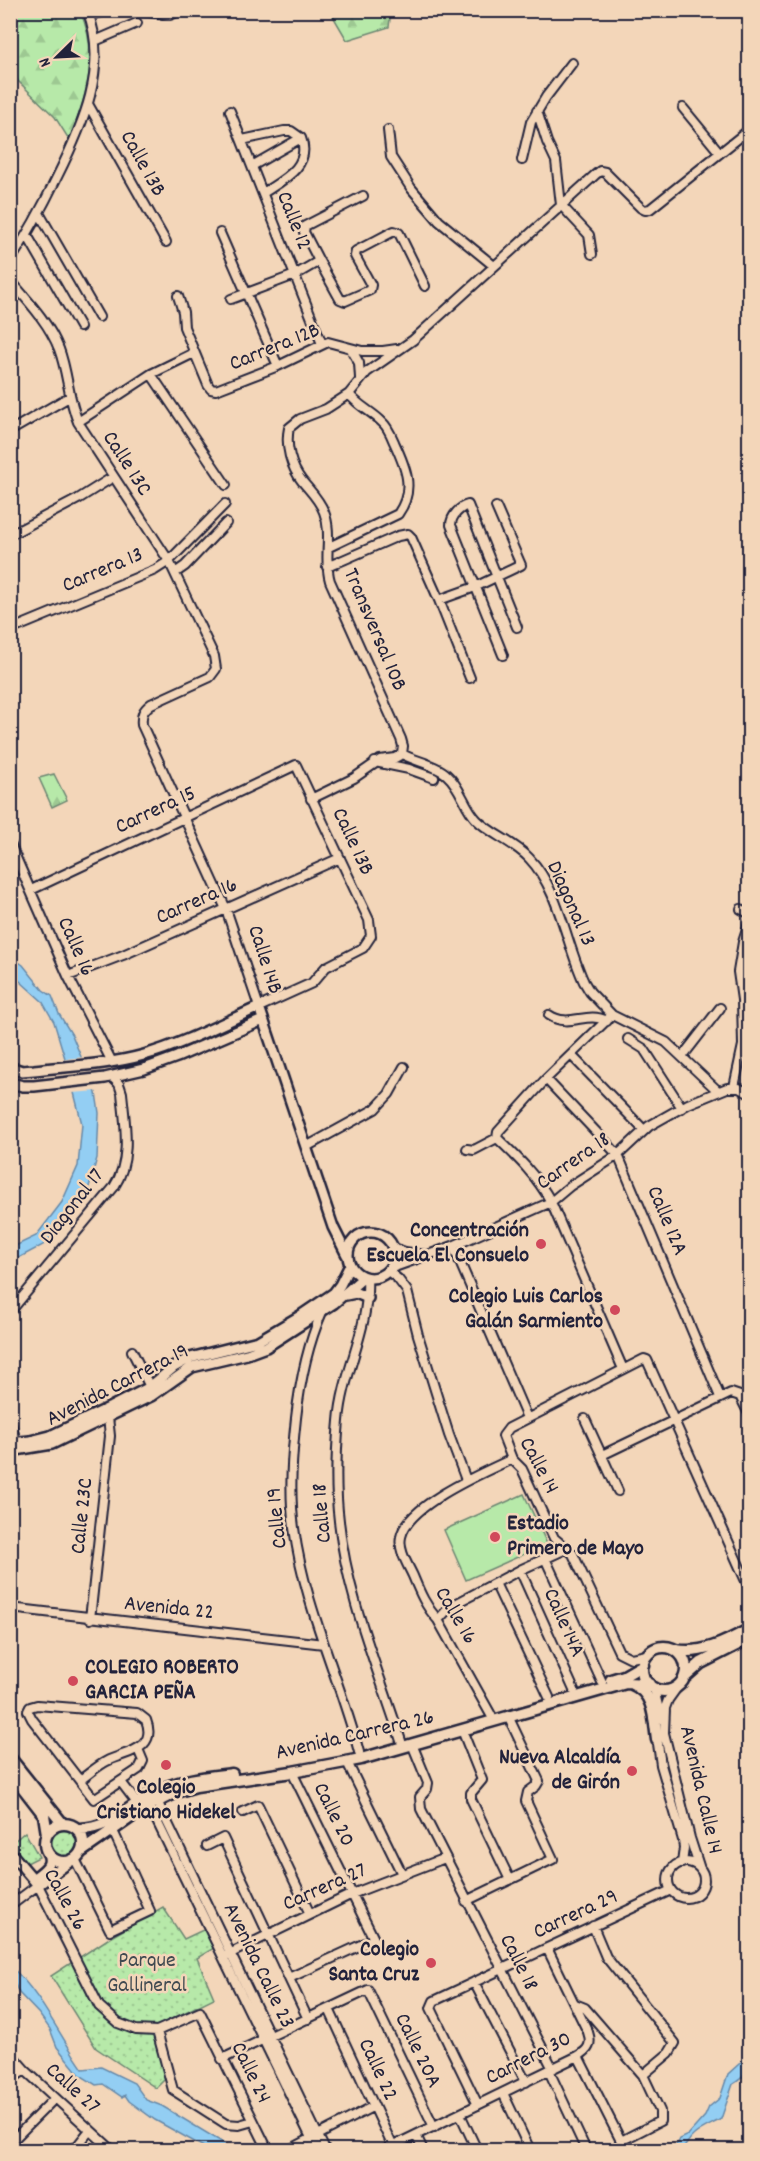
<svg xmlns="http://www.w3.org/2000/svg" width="760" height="2161" font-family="Dekko,sans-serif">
  <defs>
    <pattern id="grass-dots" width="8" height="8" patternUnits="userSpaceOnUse" patternTransform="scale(1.5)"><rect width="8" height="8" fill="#b7e9a9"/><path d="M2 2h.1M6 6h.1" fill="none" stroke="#9dc892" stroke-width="1.8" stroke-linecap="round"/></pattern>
    <pattern id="forest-firs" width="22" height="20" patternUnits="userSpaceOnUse" patternTransform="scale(1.5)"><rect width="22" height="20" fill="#b7e9a9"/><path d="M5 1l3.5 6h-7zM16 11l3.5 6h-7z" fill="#9dc892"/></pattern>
  </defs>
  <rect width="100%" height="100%" fill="#f3d6b9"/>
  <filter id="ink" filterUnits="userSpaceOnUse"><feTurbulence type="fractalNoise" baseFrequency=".0167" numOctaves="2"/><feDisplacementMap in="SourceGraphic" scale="12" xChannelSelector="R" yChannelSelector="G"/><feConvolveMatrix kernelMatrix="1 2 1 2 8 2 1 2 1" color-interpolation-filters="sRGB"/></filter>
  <g filter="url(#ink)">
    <!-- grass -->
    <path fill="url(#grass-dots)" stroke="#6c8672" stroke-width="1.5" d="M49 1842a15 15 0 1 1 30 0a15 15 0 1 1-30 0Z
      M25,1832l14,25 -14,7 -13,-21z
      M163,1907l21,32 21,-10 9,19 -17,10 17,40 -61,30 12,51 -9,9 -60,-40 -45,-72 60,-39z"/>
    <!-- forest -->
    <path fill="url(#forest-firs)" stroke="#6c8672" stroke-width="1.5" d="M10,11h70c21,46 5,85 -10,130l-15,-24 -37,-36 -7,-19z
      M330,11h61l-2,16 -42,13z
      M54,774l13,26 -15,7 -13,-29z"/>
    <!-- garden -->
    <path fill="#b7e9a9" stroke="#6c8672" stroke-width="1.5" d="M524,1494l23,50 -81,36 -22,-50z"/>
    <!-- water -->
    <path fill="#93cef3" stroke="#6689a9" stroke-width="1.5" d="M10,956l13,9 20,25 9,6 7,18 13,21 24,58 3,20 -2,45 -13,47 -41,40 -32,17v-14l25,-12 26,-34 16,-36 4,-42 -15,-59 -13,-43 -12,-21 -31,-28z
      M11,1967c29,25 49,70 72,102l18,-2 33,16 12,17 16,6 73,44h-26l-54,-30 -26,-19 -4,-6 -3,2 -19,-13 -7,1 -16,-10 -23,-28 -7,-18 -11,-15 -20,-21 -8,-17z
      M749,2055c1,15 -4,22 -16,29l-12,35c-8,5 -19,9 -27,16 -11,9 -5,16 -24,15l4,-1 5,-10 9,-4 17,-19 4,-9 11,-9 8,-24z"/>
    <!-- pier -->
    <path fill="#f3d6b9" d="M84,1057l14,34 -26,2 -9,-34z"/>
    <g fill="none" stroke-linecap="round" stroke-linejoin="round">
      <defs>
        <path id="minor" d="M136,10l34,5 12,-5
          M89,15l24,-5
          M95,41l42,-18
          M88,104l78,138
          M683,108l37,45
          M230,111l92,233
          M537,111l10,31 9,19 5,44 28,30 3,19
          M388,130l3,27 20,31 28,33 55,45
          M242,140l42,-9h7l10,7c11,28 -18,42 -38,55
          M522,160l9,-38 15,-25 26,-34
          M252,166l49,-28
          M39,213l60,104
          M220,233l58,133
          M27,235l53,92
          M10,261c18,-27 33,-55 47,-84 25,-50 53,-111 30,-167
          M319,261l-15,-29 1,-6 58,-30
          M10,280c18,21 39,43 49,69 9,24 9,49 19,73l91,139 45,95 2,13 -6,8 -59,27c-8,6 -10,11 -9,21l84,184 33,98 53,-24 14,-16 37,-19 8,-12 -2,-16 -73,-155 -265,125
          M178,296l5,16 1,15 24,58 3,4 5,1 62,-24 50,-24 34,9h21l14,-2
          M231,299l64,-24 24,-14 21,38 5,2 25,-11 1,-5 -16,-29 1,-5 38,-20 5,2 26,53
          M351,349l8,14 1,15
          M151,374l75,111
          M78,422l73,-48 43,-21
          M10,431l59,-34
          M10,535l68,-36 35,-22
          M329,547l69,-33c18,-25 7,-48 -4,-72 -3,-7 -6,-15 -12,-20 -11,-11 -24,-16 -33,-28
          M327,567l71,-31 10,-2 3,3 28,63 31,78
          M175,573l10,-7 41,-43
          M439,600l36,-13 46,-22 -25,-58
          M10,630l145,-60 14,-9 56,-57
          M503,655l-52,-130c0,-9 9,-18 17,-20l49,122
          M402,754l1,-8 -2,-7 -71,-158c-7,-22 3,-47 -6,-69 -5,-13 -14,-21 -22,-31 -11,-14 -17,-35 -13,-53l11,-9 26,-10 23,-15 18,-22 46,-32 182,-165 5,-4 5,1 36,36 4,2 5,-1 100,-80
          M402,754c13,7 35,11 45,21 14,12 17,32 30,45 15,15 37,22 52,38 30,31 37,86 55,124l6,10 22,23 54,27 52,49
          M375,762l34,7 25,9
          M311,799l43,-21 26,-18 15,-2 7,-4
          M10,844l58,132 44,86
          M741,909l9,5
          M68,976l55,-21 217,-97
          M549,1015c21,14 37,-5 58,6
          M628,1039l16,10 38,59
          M571,1055l73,75
          M682,1057l38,-49
          M546,1079l72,76 102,242
          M734,1087l9,-42 -1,-45 -4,-28 5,-30 7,-22
          M497,1138c21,20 40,38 54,64l72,167
          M306,1147l69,-38 14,-15 15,-27
          M467,1149l7,1 23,-12 1,-6 48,-53 66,-64
          M453,1246l74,172
          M392,1247l13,5 20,3
          M389,1269l64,-23 98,-44 19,-16 48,-31 31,-29 39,-22 39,-16h12l11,6
          M388,1271l10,8 9,12 11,44 31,100 17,45
          M367,1278c3,52 -24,92 -28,143 -3,32 -4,67 0,100 8,76 39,148 62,220
          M10,1312l104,-125c18,-27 11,-63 8,-94l-3,-9 -7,-7
          M322,1312c-15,34 -22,70 -26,106 -4,37 -7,73 -2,110 10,77 45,149 65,224
          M132,1351l18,36
          M10,1419l6,23
          M585,1419l33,72
          M602,1455l129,-62 9,3 10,20
          M545,1558l57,124
          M520,1570l54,120
          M495,1583l54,114
          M10,1608l314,36
          M90,1619l20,-183 -2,-19
          M438,1620l11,-12 10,-6 61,-32 48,-22
          M647,1655l-16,3 -12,-6 -46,-98 -19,-16 -32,-69 -10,-10 -9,-23 6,-8 135,-69 3,1 103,230
          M678,1686l-10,14 -3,8 -1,25 26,105 10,31
          M654,1688l4,18v13
          M491,1715l-53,-95c-12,-13 -18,-27 -25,-44 -5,-11 -15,-26 -12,-39 6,-32 83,-65 111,-78
          M462,1730l20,50 -11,13v6l39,81
          M657,1737l4,28 22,75 1,8 -2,15
          M412,1744l16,39 -1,6 -7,8 1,12 132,260
          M347,1762l55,112
          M80,1780c9,-6 17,-14 27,-19 17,-9 51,-10 39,-41l-9,-7 -100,-8 -7,2 -2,4 4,8 62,80 45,-30 4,-8 -5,-12
          M121,1782l16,21
          M161,1798l-2,7 166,345
          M144,1808l8,3 165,339
          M243,1812l15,-7 52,109
          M207,1846l16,-8 85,181
          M75,1859l35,71 40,-19 -37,-80
          M668 1880a18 18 0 1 1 36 0a18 18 0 1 1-36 0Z
          M466,1901l87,-42 -27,-58 2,-9 8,-6 3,-5 -31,-65
          M10,1906l28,-21 61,121 19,17 18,7 21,1 43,-19 68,138
          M593,1926l13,31 69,86 -6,10 -26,22
          M227,1955l125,-61 93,-36
          M289,1978l85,-39 -82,-167
          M474,1982l52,100
          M575,2004l10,4 58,67 17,36v10l-39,20 -43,-85
          M329,2009l64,138
          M157,2031l16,59 53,34 13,1 14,-4
          M10,2053l15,17 87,80
          M222,2059l146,-69 66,137
          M549,2071l37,79
          M10,2080l15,-10
          M503,2093l27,57
          M478,2105l-47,-97 3,-7 237,-111
          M460,2114l17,36
          M416,2135l7,15
          M10,2143l45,-45
          M74,2150l16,-20
          M289,2150l85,-44
          M385,2150l193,-94c11,-6 14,-12 10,-24l-41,-84"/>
        <path id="tertiary" d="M10,1067l12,4 12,-1c36,-4 74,-5 110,-15 39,-11 77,-31 115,-48l74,220 14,28
          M10,1083l13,3h11l71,-8 39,-9 33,-12 86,-37
          M348 1255a23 23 0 1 1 46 0a23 23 0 1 1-46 0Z
          M346,1295l10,-2 12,5
          M10,1443l20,-2 20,-5 61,-29 39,-20 24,-20 16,-9 68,-17 42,-25 34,-23 6,-8 10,-20
          M10,1451l42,-7 99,-48 41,-29 55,-13 19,-7 68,-44 30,-26
          M10,1852l28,33 34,-25
          M33,1879c10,-9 20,-12 15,-26"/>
        <path id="secondary" d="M642 1669a22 22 0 1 1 44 0a22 22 0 1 1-44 0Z
          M676,1650c27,5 50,-8 74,-21
          M684,1678l17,-15 49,-25
          M611,1680l13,-4 19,-11
          M632,1684c23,9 22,36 25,56
          M10,1758l52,65
          M10,1771l34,44 3,19
          M45 1843a19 19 0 1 1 38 0a19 19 0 1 1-38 0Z
          M78,1829c33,1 53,-26 82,-39 23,-11 48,-13 72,-16
          M81,1852l63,-44 35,-17 17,-5 96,-14 69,-13 265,-76 23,1"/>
      </defs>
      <!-- minor casing -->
      <use href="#minor" stroke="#22223b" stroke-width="12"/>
      <!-- tertiary casing -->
      <use href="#tertiary" stroke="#22223b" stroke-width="14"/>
      <!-- secondary casing -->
      <use href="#secondary" stroke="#22223b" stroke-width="15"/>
      <!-- minor -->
      <use href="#minor" stroke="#f3d6b9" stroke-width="8"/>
      <!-- tertiary -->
      <use href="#tertiary" stroke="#f3d6b9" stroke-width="9"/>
      <!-- secondary -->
      <use href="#secondary" stroke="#f3d6b9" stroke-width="10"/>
    </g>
  </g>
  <!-- markers -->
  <g fill="#d1495b" stroke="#f3d6b9" stroke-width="2">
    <circle cx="541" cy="1244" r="6"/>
    <circle cx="615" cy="1310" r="6"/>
    <circle cx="495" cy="1537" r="6"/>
    <circle cx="73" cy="1681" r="6"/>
    <circle cx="166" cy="1765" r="6"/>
    <circle cx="632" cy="1771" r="6"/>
    <circle cx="431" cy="1963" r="6"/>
  </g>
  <g text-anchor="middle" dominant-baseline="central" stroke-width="5" stroke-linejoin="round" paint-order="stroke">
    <!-- street labels -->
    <g font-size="22" fill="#22223b" stroke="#f3d6b9">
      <text transform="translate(142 164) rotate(61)">Calle 13B</text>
      <text transform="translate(293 221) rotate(68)">Calle 12</text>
      <text transform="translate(275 348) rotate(-22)">Carrera 12B</text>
      <text transform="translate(126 464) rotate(57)">Calle 13C</text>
      <text transform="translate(103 571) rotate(-23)">Carrera 13</text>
      <text transform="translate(374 630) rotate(67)">Transversal 10B</text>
      <text transform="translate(156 811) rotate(-25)">Carrera 15</text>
      <text transform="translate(352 842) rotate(65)">Calle 13B</text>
      <text transform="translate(197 902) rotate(-24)">Carrera 16</text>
      <text transform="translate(570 904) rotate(66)">Diagonal 13</text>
      <text transform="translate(75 947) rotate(66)">Calle 16</text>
      <text transform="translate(264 960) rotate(72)">Calle 14B</text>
      <text transform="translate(574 1162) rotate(-35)">Carrera 18</text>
      <text transform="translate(73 1207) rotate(-52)">Diagonal 17</text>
      <text transform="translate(666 1221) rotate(67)">Calle 12A</text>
      <text transform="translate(118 1386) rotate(-27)">Avenida Carrera 19</text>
      <text transform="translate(538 1466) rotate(62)">Calle 14</text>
      <text transform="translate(323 1513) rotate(-95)">Calle 18</text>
      <text transform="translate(83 1516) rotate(-84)">Calle 23C</text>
      <text transform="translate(278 1518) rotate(-96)">Calle 19</text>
      <text transform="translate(169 1609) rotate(6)">Avenida 22</text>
      <text transform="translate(455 1616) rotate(59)">Calle 16</text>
      <text transform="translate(563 1623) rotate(66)">Calle 14A</text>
      <text transform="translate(355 1736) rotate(-13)">Avenida Carrera 26</text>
      <text transform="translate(700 1790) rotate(77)">Avenida Calle 14</text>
      <text transform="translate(333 1815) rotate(64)">Calle 20</text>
      <text transform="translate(325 1888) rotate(-24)">Carrera 27</text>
      <text transform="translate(64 1900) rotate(61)">Calle 26</text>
      <text transform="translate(576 1915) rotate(-25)">Carrera 29</text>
      <text transform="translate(518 1963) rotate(63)">Calle 18</text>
      <text transform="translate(258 1966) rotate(64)">Avenida Calle 23</text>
      <text transform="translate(417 2051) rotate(64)">Calle 20A</text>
      <text transform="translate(529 2059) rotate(-27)">Carrera 30</text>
      <text transform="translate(377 2070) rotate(65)">Calle 22</text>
      <text transform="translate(250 2073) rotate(64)">Calle 24</text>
      <text transform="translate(72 2089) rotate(42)">Calle 27</text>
    </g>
    <!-- poi labels -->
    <g font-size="22" font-weight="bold" fill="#22223b" stroke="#f3d6b9" text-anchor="end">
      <text x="529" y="1231">Concentración<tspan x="529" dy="25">Escuela El Consuelo</tspan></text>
      <text x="603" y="1297">Colegio Luis Carlos<tspan x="603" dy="25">Galán Sarmiento</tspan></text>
      <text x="507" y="1524" text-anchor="start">Estadio<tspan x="507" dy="25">Primero de Mayo</tspan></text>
      <text x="85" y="1668" text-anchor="start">COLEGIO ROBERTO<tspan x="85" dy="25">GARCIA PEÑA</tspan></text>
      <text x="620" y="1758">Nueva Alcaldía<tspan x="620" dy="25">de Girón</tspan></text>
      <text x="166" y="1788" text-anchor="middle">Colegio<tspan x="166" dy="25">Cristiano Hidekel</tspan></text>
      <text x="419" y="1950">Colegio<tspan x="419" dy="25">Santa Cruz</tspan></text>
    </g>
    <!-- park labels -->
    <g font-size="22" fill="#404a51" stroke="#f3d6b9">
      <text x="147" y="1961">Parque<tspan x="147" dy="25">Gallineral</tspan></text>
    </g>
  </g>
  <!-- margin -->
  <rect width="760" height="2161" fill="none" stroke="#f3d6b9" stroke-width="36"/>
  <rect x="18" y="18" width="724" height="2125" fill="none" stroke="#22223b" stroke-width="2" filter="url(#ink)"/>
  <!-- north arrow -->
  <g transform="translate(57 57) rotate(246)" stroke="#f3d6b9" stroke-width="4.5" paint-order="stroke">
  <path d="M0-4.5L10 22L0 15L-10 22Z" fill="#22223b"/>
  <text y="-9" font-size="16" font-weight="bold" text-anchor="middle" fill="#22223b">N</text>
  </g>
</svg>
